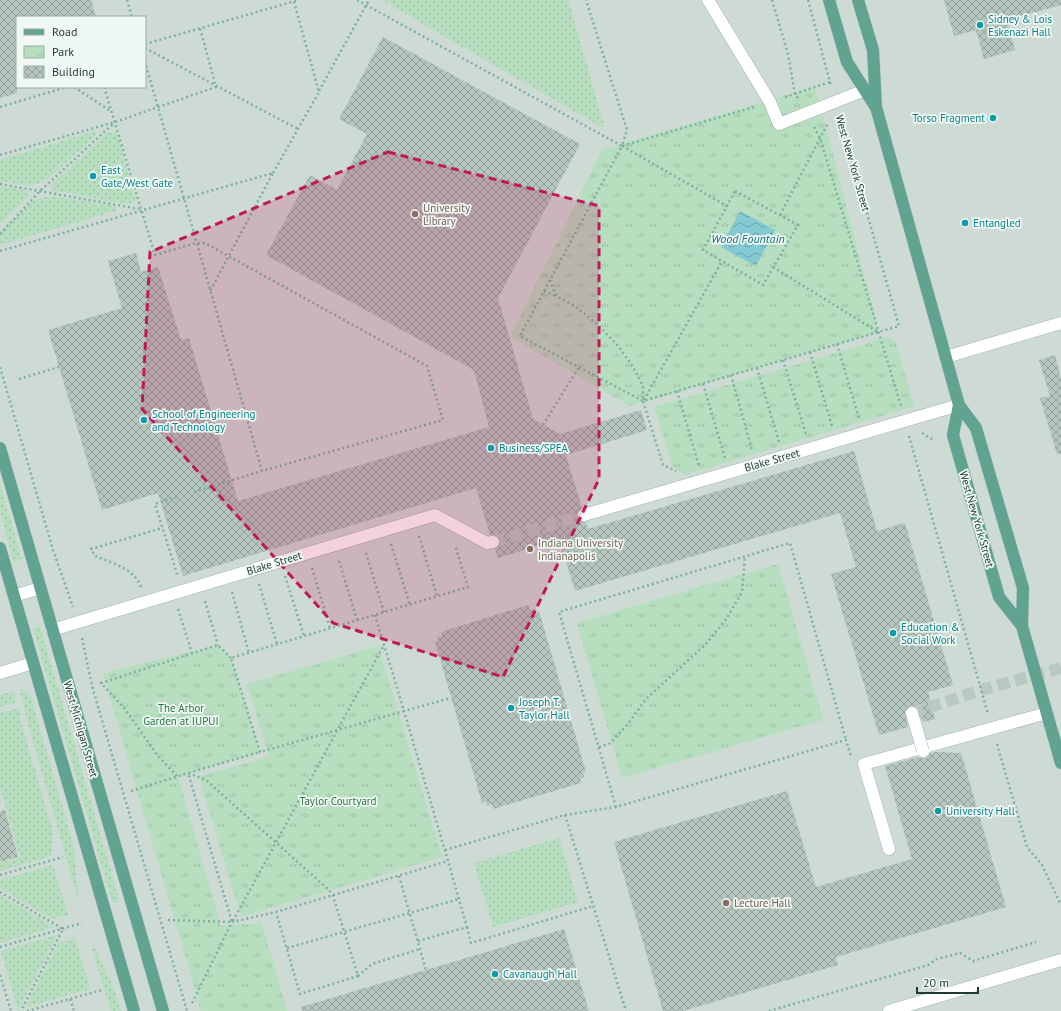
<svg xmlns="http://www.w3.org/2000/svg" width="1061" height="1011" font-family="'PT Sans',sans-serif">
  <defs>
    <pattern id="grass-dots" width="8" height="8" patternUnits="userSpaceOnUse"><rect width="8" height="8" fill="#b6debf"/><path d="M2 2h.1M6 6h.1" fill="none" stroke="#9cbfa5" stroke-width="1.8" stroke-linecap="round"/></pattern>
    <pattern id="park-tufts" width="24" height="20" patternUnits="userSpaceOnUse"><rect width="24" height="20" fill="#b6debf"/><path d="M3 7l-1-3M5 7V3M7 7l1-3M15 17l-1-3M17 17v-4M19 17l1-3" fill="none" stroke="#9cbfa5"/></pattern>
    <pattern id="water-waves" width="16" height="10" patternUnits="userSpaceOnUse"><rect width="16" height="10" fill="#83cad4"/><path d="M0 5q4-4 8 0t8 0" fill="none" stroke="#6ba5ad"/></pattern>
    <pattern id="building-cross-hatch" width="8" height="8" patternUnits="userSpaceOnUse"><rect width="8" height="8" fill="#b4c6be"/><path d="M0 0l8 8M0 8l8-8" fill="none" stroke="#92a29b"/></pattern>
  </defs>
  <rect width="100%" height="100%" fill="#dfebe5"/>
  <!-- built -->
  <path fill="#cddbd4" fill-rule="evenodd" d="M0,0h1061v1011h-1061zM17,17h128v70h-128z"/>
  <!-- grass -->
  <path fill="url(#grass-dots)" d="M386,0h182l37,129 -220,-127z
    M95,131l1,4 -49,45 -18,6 -29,-5v-21z
    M116,131l20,70 -9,3 -75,-14 -1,-5 55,-51z
    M0,186l28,5 2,4 -30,29z
    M51,196l65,10 -1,5 -115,34v-13l34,-32z
    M0,483l22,77 -8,2 -14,-50z
    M40,626l79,273 -3,4 -4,-2 -79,-273z
    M20,689l7,3 4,5 42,147 6,59 -51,-179z
    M13,691l3,11 -16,5v-12z
    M19,708l3,18 31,106 -2,24 -51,15v-8l20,-5 -20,-71v-74z
    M559,838l19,64 -85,25 -19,-64z
    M53,865l15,50 -16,4 -52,-31v-8z
    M0,895l54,32 -54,16z
    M57,935l-39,76 -17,-60z
    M75,938l15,51 -64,18 33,-64z
    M95,948l20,43 6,20h-10l-19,-62z"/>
  <!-- park -->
  <path fill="url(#park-tufts)" d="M814,87l3,6 62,239 -249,74 -120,-69 92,-187z
    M888,337l7,3 19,66 -229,69 -13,-9 -18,-59z
    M778,564l45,156 -201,58 -45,-155z
    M218,645l13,13 29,94 -82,25 43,149 41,-3 25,88h-86l-98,-338z
    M378,646l64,211 -201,60 -42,-140 70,-21 -22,-72z"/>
  <!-- water -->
  <path fill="url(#water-waves)" d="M740,211l35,19 -19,36 -35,-19z"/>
  <!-- building -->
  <path fill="url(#building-cross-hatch)" d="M0,0h91l5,17h-79v76l-17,5z
    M944,0h117v5l-54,15 8,30 -31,9 -8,-29 -22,6z
    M383,37l197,107 -82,154 35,121 27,15 81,-24 6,20 -81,25 16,53 -5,5 2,7 7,2 2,7 266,-78 23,80 28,-8 48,162 -25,7 7,27 -12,3 -6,-14 -7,-2 -5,6 3,15 -29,8 -48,-161 25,-7 -16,-54 -265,78 -16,-52 -61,19 -3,-9 5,-4v-5l-4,-5h-6l-14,-47 -293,88 -25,-83 -56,17 -54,-180 74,-22 -14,-47 28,-8 5,19 17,-5 23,73 8,-2 49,163 251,-74 -15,-57 -208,-115 44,-80 27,15 16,-30 14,-26 -28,-15z
    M1055,355l6,24v75h-4l-17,-56 10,-2 -11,-36z
    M528,605l2,5 5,-1 1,4 3,-2 47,161 -3,1 1,4 -4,2 1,4 -88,26 -1,-5 -5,2 -1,-5 -4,2 -47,-161 4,-1 -2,-4 5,-1 -1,-4z
    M936,752l25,1 45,154 -170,50 2,8 -155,46h-20l-49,-169 173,-51 29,96 96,-28 -27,-93 33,-9 7,1 5,-5z
    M5,810l13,47 -18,5v-51z
    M564,929l25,82h-287l-1,-4z"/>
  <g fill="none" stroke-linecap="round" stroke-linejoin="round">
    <!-- minor-tunnel -->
    <path stroke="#b9c8c1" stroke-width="12" stroke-dasharray="12 6" stroke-linecap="butt" d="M493,542l91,-27
      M912,713l69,-23 80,-22"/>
    <defs>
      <path id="minor" d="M708,0l62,102 9,22 86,-34
        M946,357l115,-34
        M584,515l375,-110
        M14,596l26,-8
        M52,630l383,-115 52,28 6,-1
        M0,673l33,-10
        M889,849l-25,-85 183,-51
        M889,1011l172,-51"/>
      <path id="major" d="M829,0l18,62 28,44
        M858,0l15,50 3,57 83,298 17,23 47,160 -1,38 39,137
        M959,405l-6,30 46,162 23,29
        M0,448l163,563
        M0,548l134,463"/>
    </defs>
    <!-- minor casing -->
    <use href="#minor" stroke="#a2b3ac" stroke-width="13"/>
    <!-- major casing -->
    <use href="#major" stroke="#c0c8c6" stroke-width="13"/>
    <!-- path -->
    <path stroke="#7db19f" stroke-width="2.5" stroke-dasharray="2 3" stroke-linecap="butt" d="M127,0l5,17
      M357,0l265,146 5,-16 -41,-130
      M772,0l16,54 7,40 4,6
      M808,0l23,86
      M145,44l154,-44
      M145,48l153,81
      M74,87l38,25
      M104,87l51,168 41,-12h9l222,123 16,54 -181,51 -117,-409
      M319,91l50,-91
      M785,97l45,-15
      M0,107l67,-20
      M754,107l-132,39 -102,190 123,65 256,-75 -59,-208
      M814,127l6,11 81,268
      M622,146l105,60
      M0,155l115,-33 101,-35 -16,-59
      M273,173l46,-81 -25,-90
      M0,184l139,25
      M735,191l63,34 -35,60 -60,-35z
      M780,215l48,-92
      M0,234l40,-43 74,-68
      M0,251l273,-78 -63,118
      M773,267l105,65
      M550,280l6,16 19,10 23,19 21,22 14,20 10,19v15l20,64 13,6
      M544,291l12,5
      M837,344l22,74
      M810,352l22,74
      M783,360l23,74
      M0,367l53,183 20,57
      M757,368l22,74
      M731,375l21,75
      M19,379l40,-12
      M703,384l22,74
      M677,391l22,75
      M644,400l78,-139
      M543,425l36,-58
      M922,433l13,8
      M909,436l79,278
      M194,492l68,-21
      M177,497l-22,7 23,73
      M419,536l18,60
      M391,544l19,61
      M366,553l18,59
      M339,561l18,59
      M312,568l18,60
      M285,576l19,60
      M259,584l18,60
      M141,587c-7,-19 -29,-24 -46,-31l-4,-7 71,-21
      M232,592l17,61
      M205,601l13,44
      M178,609l14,44
      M375,615l29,96 -144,41 -29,-94 237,-71 -13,-42
      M82,638l10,48 95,325
      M997,744l30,103 15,18 19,40
      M599,747l10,-3 18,-19 19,-26 59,-54 22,-27 15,-26 3,-35
      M177,776l-19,-20 -33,-47 -24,-26 117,-38 13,13
      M131,791l57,-18 18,7 123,110 4,6 25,80 -58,18 -24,-82
      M616,807l-57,-195 231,-69 56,197
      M565,815l61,196
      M445,850l120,-35 51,-8 230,-67 5,16
      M0,875l63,-18
      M399,876l27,94
      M0,892l63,37 -42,82
      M168,920l64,2 -44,-149 72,-21
      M233,921l151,-276
      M467,927l4,16 122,-37
      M418,941l49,-14 -19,-66
      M0,947l82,-24
      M287,948l172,-49
      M0,975l11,36
      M358,976l14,-12 48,-15
      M70,999l4,12
      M192,1003l40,-81 44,-10 172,-51 -44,-150 47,-13
      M27,1011l75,-21
      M769,1011l159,-46 9,-6 23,-6 13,8 63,-19"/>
    <!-- minor -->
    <use href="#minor" stroke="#fff" stroke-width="12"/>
    <!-- major -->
    <use href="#major" stroke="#60a390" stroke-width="12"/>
    <defs>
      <path id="minor-bridge" d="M912,713l11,38"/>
    </defs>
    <!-- minor-bridge casing -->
    <use href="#minor-bridge" stroke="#a2b3ac" stroke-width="13" stroke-linecap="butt"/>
    <!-- minor-bridge -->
    <use href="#minor-bridge" stroke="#fff" stroke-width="12"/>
  </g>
  <!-- marked area -->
  <path fill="#c2185b" fill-opacity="0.2" stroke="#c2185b" stroke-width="3" stroke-dasharray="8 5" stroke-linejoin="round" d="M388,152l211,54v273l-96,198 -170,-54 -191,-214 8,-157z"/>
  <!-- markers -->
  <g fill="#0f9aa8" stroke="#eff8f3" stroke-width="1.5">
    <circle cx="980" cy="25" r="4"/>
    <circle cx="993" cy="118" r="4"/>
    <circle cx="93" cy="176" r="4"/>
    <circle cx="965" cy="223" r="4"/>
    <circle cx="144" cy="420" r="4"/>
    <circle cx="491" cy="448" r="4"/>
    <circle cx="893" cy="633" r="4"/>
    <circle cx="511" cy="708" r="4"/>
    <circle cx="938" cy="811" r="4"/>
    <circle cx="495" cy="974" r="4"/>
  </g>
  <g fill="#8d6e63" stroke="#eff8f3" stroke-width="1.5">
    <circle cx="415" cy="214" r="4"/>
    <circle cx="530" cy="549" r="4"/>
    <circle cx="726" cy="903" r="4"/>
  </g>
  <g text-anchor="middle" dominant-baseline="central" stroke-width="3.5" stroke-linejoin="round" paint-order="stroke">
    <!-- culture labels -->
    <g font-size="11" fill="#0d838f" stroke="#eff8f3" text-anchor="start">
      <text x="988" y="19">Sidney &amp; Lois<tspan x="988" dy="13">Eskenazi Hall</tspan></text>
      <text x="985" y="118" text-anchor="end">Torso Fragment</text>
      <text x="101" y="170">East<tspan x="101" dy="13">Gate/West Gate</tspan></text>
      <text x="973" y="223">Entangled</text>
      <text x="152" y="414">School of Engineering<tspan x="152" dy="13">and Technology</tspan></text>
      <text x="499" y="448">Business/SPEA</text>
      <text x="901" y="627">Education &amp;<tspan x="901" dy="13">Social Work</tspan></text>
      <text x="519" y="702">Joseph T.<tspan x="519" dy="13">Taylor Hall</tspan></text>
      <text x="946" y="811">University Hall</text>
      <text x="503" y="974">Cavanaugh Hall</text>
    </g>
    <!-- street labels -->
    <g font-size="11" fill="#1f3c33" stroke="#eff8f3">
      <text transform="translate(853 163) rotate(74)">West New York Street</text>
      <text transform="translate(772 460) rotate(-16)">Blake Street</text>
      <text transform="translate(977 519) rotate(74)">West New York Street</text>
      <text transform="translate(274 563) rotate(-17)">Blake Street</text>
      <text transform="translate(81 729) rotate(74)">West Michigan Street</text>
    </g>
    <!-- education labels -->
    <g font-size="11" fill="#785e54" stroke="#eff8f3" text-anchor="start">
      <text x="423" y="208">University<tspan x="423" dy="13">Library</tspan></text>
      <text x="538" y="543">Indiana University<tspan x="538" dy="13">Indianapolis</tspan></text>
      <text x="734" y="903">Lecture Hall</text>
    </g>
    <!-- park labels -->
    <g font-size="11" fill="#277543" stroke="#eff8f3">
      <text x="181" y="708">The Arbor<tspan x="181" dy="13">Garden at IUPUI</tspan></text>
      <text x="338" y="801">Taylor Courtyard</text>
    </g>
    <!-- water labels -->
    <g font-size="12" font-style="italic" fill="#166d7b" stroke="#eff8f3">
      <text x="748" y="238">Wood Fountain</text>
    </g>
  </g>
  <!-- legend -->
  <rect x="16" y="16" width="130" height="72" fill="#eff8f3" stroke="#9cada6"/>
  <rect x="24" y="29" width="20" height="6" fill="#60a390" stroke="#9cada6"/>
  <text x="52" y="36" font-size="12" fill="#1f3c33">Road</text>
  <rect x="24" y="46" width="20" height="12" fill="url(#park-tufts)" stroke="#9cada6"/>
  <text x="52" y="56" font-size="12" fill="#1f3c33">Park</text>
  <rect x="24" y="66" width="20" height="12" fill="url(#building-cross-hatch)" stroke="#9cada6"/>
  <text x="52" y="76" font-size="12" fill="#1f3c33">Building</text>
  <!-- scale -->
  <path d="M917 987v6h61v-6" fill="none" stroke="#1f3c33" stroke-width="2"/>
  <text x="923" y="987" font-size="12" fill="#1f3c33" stroke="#eff8f3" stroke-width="3" paint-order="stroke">20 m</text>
</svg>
